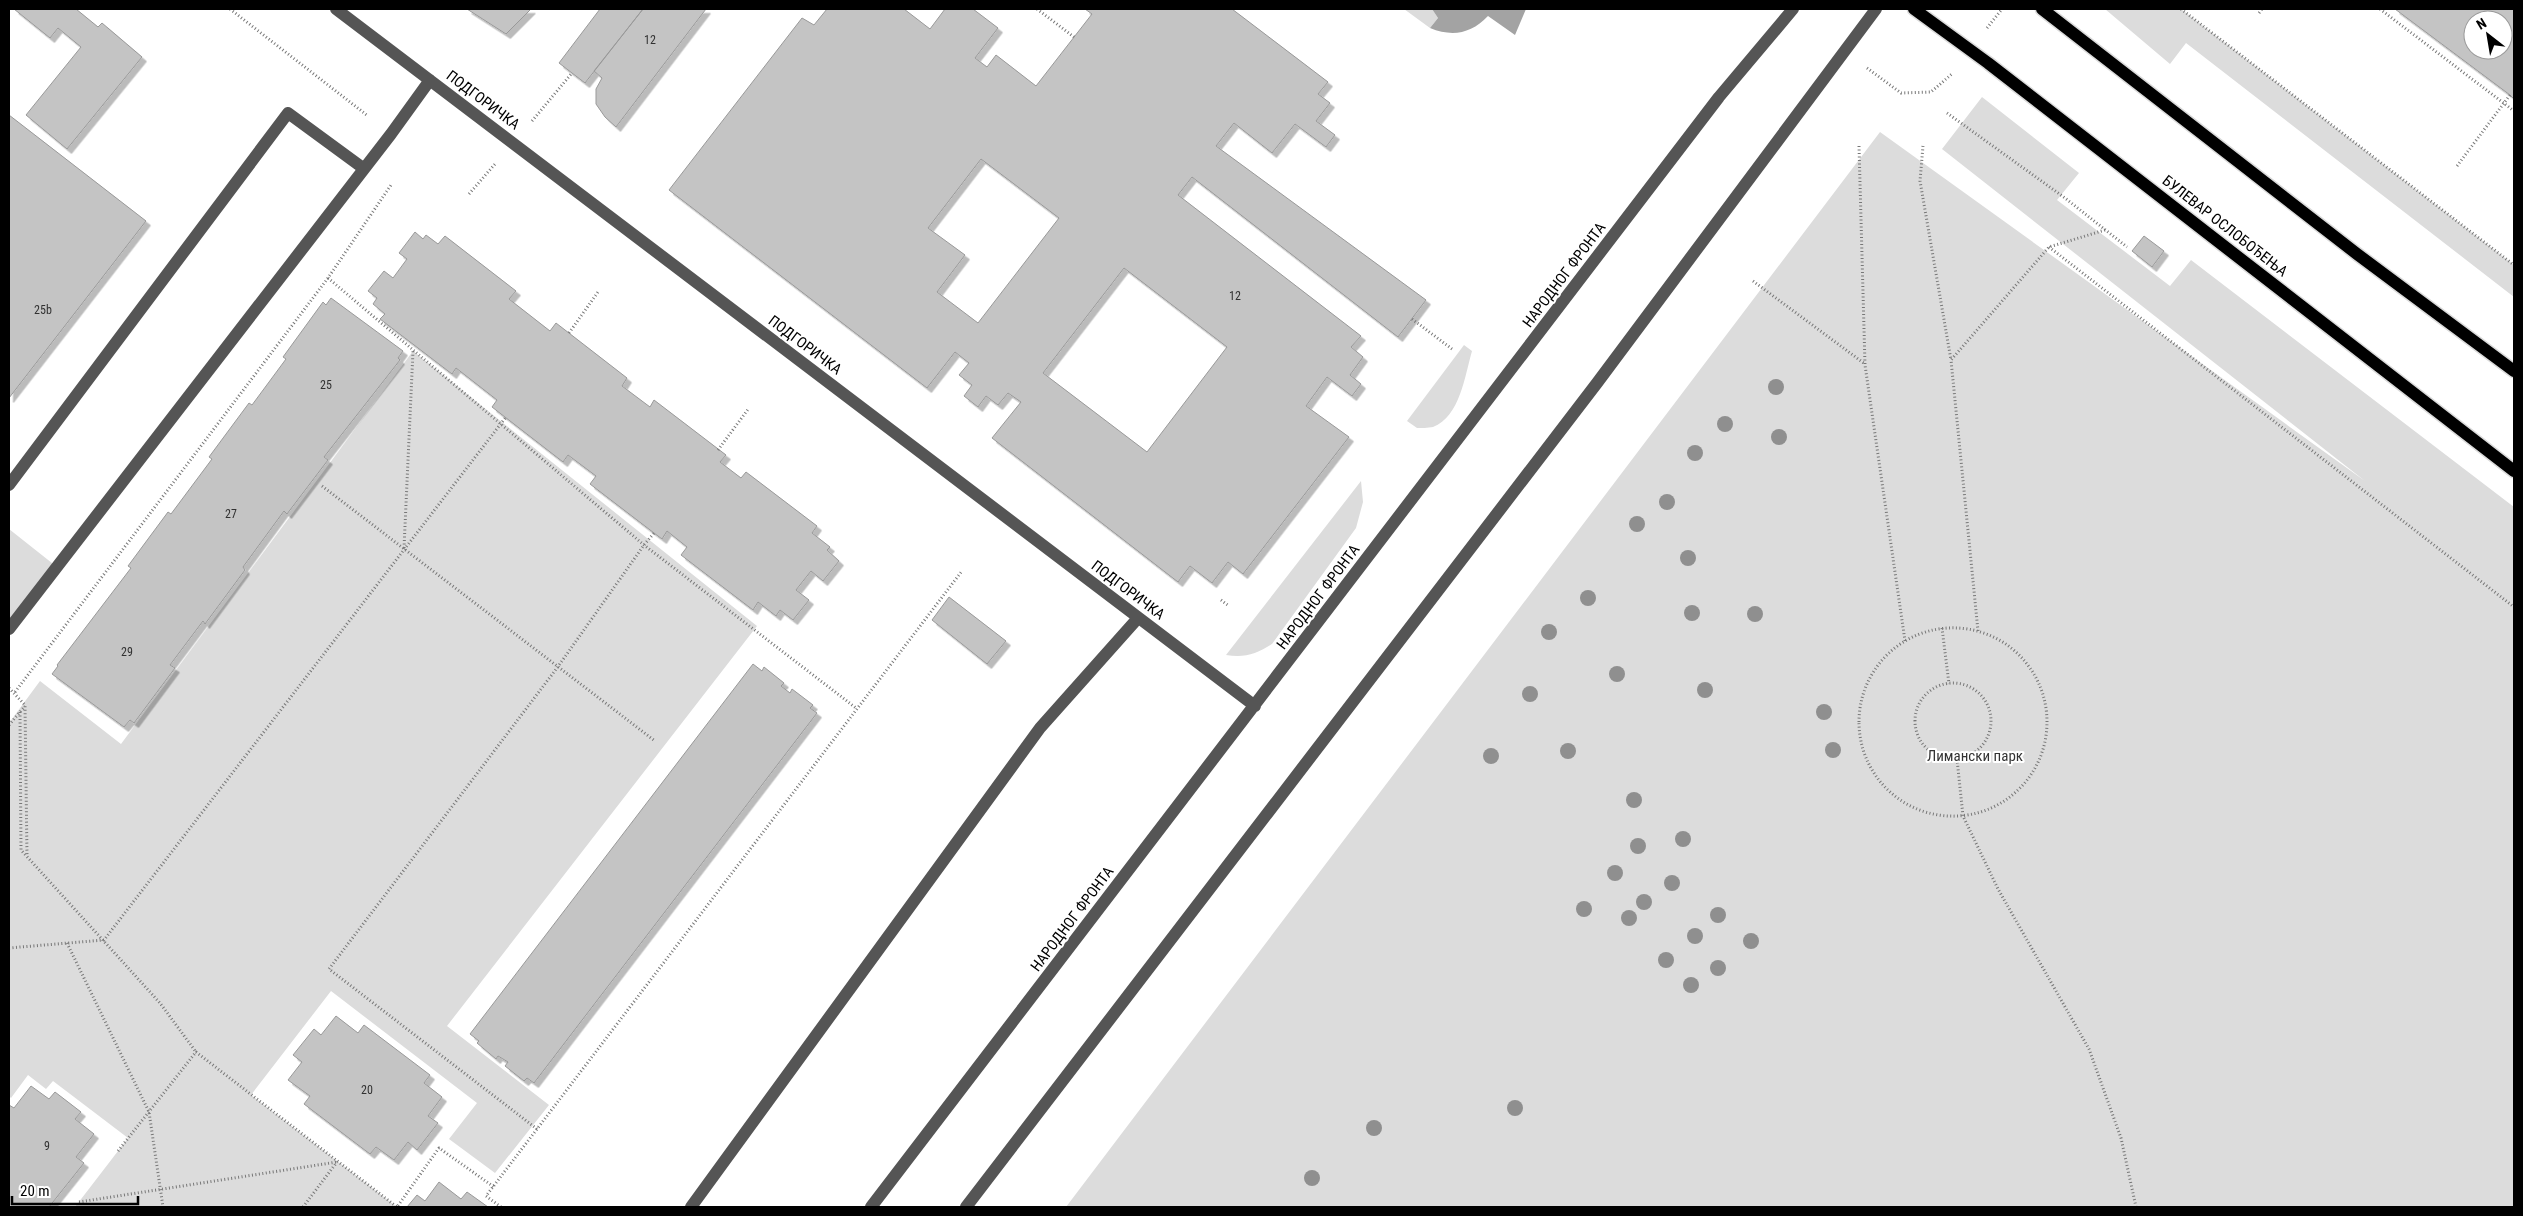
<svg xmlns="http://www.w3.org/2000/svg" width="2523" height="1216" font-family="'Roboto Condensed',sans-serif">
  <defs>
    <filter id="shadow"><feDropShadow dx="4.5" dy="4.5" stdDeviation="0" flood-color="#0004"/></filter>
  </defs>
  <rect width="100%" height="100%" fill="#fff"/>
  <!-- green -->
  <path fill="#dcdcdc" d="M1404,9h28l6,9 -8,10z
    M2105,9h76l333,256v32l-328,-254 -16,21z
    M1982,97l97,76 -22,27 113,86 21,-26 323,247v700h-1448l814,-1075 485,349 -423,-332z
    M1464,345l8,6c-7,24 -12,66 -39,76 -5,1 -12,1 -16,1l-10,-7z
    M413,351l344,275 -310,400 102,79 -54,68 -46,-34 28,-36 -146,-112 -80,104 146,112h-322l53,-69 -75,-57 -7,8 -18,-14 -17,23 -2,-2v-373l31,-42 81,63z
    M1361,481l2,21 -7,26 -84,116c-16,10 -27,14 -46,11z
    M9,529l48,38 -48,62z"/>
  <!-- water -->
  <path fill="#a3a3a3" d="M1432,9h94l-11,26 -27,-19c-17,18 -36,21 -58,12l8,-10z"/>
  <!-- building -->
  <path fill="#c4c4c4" stroke="#999" fill-rule="evenodd" filter="url(#shadow)" d="M14,9h62l22,18 4,-4 40,34 -75,92 -41,-34 55,-68 -23,-19 -8,10z
    M467,9h64l-25,25z
    M600,9h43l-58,74 -26,-20z
    M643,9h63l-90,118 -11,-10 -9,-13v-15l6,-11 -8,-7z
    M827,9h77l26,20 15,-20h28l25,19 -23,30 12,9 9,-12 40,31 56,-72 -7,-5h147l96,73 -10,12 12,9 -14,18 19,14 -9,12 -31,-23 -23,29 -38,-30 -18,23 210,154 -28,37 -206,-160 -14,18 183,141 -10,11 12,10 -13,18 11,9 -9,12 -25,-19 -21,29 43,31 -106,137 -15,-12 -16,21 -22,-17 -12,16 -186,-144 29,-36 -13,-9 -10,12 -12,-9 -8,11 -14,-11 8,-11 -13,-10 10,-12 -14,-11 -28,36 -258,-198 133,-172 12,7zM981,159l78,59 -81,105 -41,-31 28,-37 -37,-27zM1124,268l103,79 -80,105 -104,-79z
    M2395,9h119v90l-4,-4zM2473,20h30v30h-30z
    M9,115l137,106 -137,177z
    M415,232l8,7 3,-4 12,9 7,-8 71,55 -7,8 41,32 6,-8 71,55 -5,8 28,21 4,-7 72,55 -6,7 21,16 5,-6 71,54 -5,7 18,14 -3,3 12,11 -16,20 -12,-10 -15,19 13,10 -16,20 -13,-10 -4,6 -18,-14 -5,8 -72,-55 6,-8 -20,-16 -5,8 -8,-6 -64,-49 6,-8 -28,-21 -5,7 -71,-55 5,-7 -41,-32 -4,6 -72,-55 5,-5 -12,-10 4,-6 -9,-7 16,-20 9,7 14,-19 -8,-6z
    M2144,236l20,15 -12,16 -20,-16z
    M331,298l72,53 -5,7 2,2 -76,97 4,3 -41,54 -3,-3 -41,56 2,3 -40,54 -2,-3 -33,44 5,3 -41,55 -4,-3 -6,7 -72,-53 6,-8 -1,-1 74,-97 -3,-2 40,-54 3,2 41,-55 -3,-2 40,-54 3,2 34,-46 -3,-2 40,-55 3,3z
    M949,597l57,44 -19,23 -55,-44z
    M753,664l9,7 2,-4 20,16 -3,3 9,7 2,-4 21,16 -3,3 7,5 -283,370 -7,-5 -3,3 -19,-15 3,-4 -10,-6 -2,3 -19,-16 2,-2 -9,-7z
    M336,1016l22,17 6,-8 66,50 -6,8 18,14 -14,19 10,7 -21,27 -9,-8 -14,18 -18,-13 -6,7 -66,-50 6,-8 -22,-16 14,-18 -9,-7 21,-26 7,6z
    M31,1086l18,13 6,-7 26,20 -6,7 19,15 -18,23 8,6 -35,44h-40v-102l5,3z
    M439,1182l22,17 6,-7 21,15h-81l10,-12 8,6z"/>
  <g fill="none" stroke-linecap="round" stroke-linejoin="round">
    <defs>
      <path id="major" d="M1914,9l74,54 526,408
        M2042,9l315,245 157,117"/>
    </defs>
    <!-- major casing -->
    <use href="#major" stroke="#dbdbdb" stroke-width="15"/>
    <!-- path -->
    <path stroke="#777" stroke-width="3" stroke-dasharray="1 2.5" stroke-linecap="butt" d="M230,9l138,107
      M1037,9l37,28
      M2181,9l333,256
      M2380,9l134,102
      M2259,13l3,-4
      M1987,28l15,-19
      M1867,68l34,25 30,-1 22,-19
      M1947,113l118,85 62,49
      M532,121l40,-48
      M1859,146l6,219 40,276
      M1923,146l-3,35 31,179
      M2457,166l53,-71
      M469,194l26,-30
      M2049,247l465,360
      M328,278l316,267 212,163
      M1753,281l112,83
      M1412,319l40,30
      M569,333l29,-41
      M718,450l31,-42
      M322,486l333,255
      M404,548l9,-197
      M1221,600l8,6
      M1942,628l7,56
      M1859 722a94 94 0 1 1 188 0a94 94 0 1 1-188 0Z
      M1978,631l-27,-271 98,-113 56,-17
      M1915 721a38 38 0 1 1 76 0a38 38 0 1 1-76 0Z
      M9,688l16,17 2,151
      M15,692l313,-414 63,-93
      M20,712l1,138 139,153 36,49
      M9,725l16,-19
      M1957,759l6,57 35,73 91,160 32,89 15,69
      M67,943l82,169 14,95
      M9,948l95,-8 402,-523
      M537,1129l-208,-160 228,-301 87,-123 10,-12
      M118,1151l78,-99 201,155 42,-59 55,39
      M79,1202l258,-40
      M303,1207l34,-45
      M501,1207l-15,-11 476,-625"/>
    <!-- minor -->
    <path stroke="#555" stroke-width="12" d="M336,9l919,697
      M9,485l279,-372 75,55
      M9,629l382,-495 39,-54
      M691,1207l349,-479 98,-110
      M871,1207l848,-1110 74,-88
      M966,1207l631,-824 279,-374"/>
    <!-- major -->
    <use href="#major" stroke="#000" stroke-width="12"/>
  </g>
  <!-- trees -->
  <g fill="#8f8f8f">
    <circle cx="1776" cy="387" r="8"/>
    <circle cx="1725" cy="424" r="8"/>
    <circle cx="1779" cy="437" r="8"/>
    <circle cx="1695" cy="453" r="8"/>
    <circle cx="1667" cy="502" r="8"/>
    <circle cx="1637" cy="524" r="8"/>
    <circle cx="1688" cy="558" r="8"/>
    <circle cx="1588" cy="598" r="8"/>
    <circle cx="1692" cy="613" r="8"/>
    <circle cx="1755" cy="614" r="8"/>
    <circle cx="1549" cy="632" r="8"/>
    <circle cx="1617" cy="674" r="8"/>
    <circle cx="1705" cy="690" r="8"/>
    <circle cx="1530" cy="694" r="8"/>
    <circle cx="1824" cy="712" r="8"/>
    <circle cx="1833" cy="750" r="8"/>
    <circle cx="1568" cy="751" r="8"/>
    <circle cx="1491" cy="756" r="8"/>
    <circle cx="1634" cy="800" r="8"/>
    <circle cx="1683" cy="839" r="8"/>
    <circle cx="1638" cy="846" r="8"/>
    <circle cx="1615" cy="873" r="8"/>
    <circle cx="1672" cy="883" r="8"/>
    <circle cx="1644" cy="902" r="8"/>
    <circle cx="1584" cy="909" r="8"/>
    <circle cx="1718" cy="915" r="8"/>
    <circle cx="1629" cy="918" r="8"/>
    <circle cx="1695" cy="936" r="8"/>
    <circle cx="1751" cy="941" r="8"/>
    <circle cx="1666" cy="960" r="8"/>
    <circle cx="1718" cy="968" r="8"/>
    <circle cx="1691" cy="985" r="8"/>
    <circle cx="1515" cy="1108" r="8"/>
    <circle cx="1374" cy="1128" r="8"/>
    <circle cx="1312" cy="1178" r="8"/>
  </g>
  <g text-anchor="middle" dominant-baseline="central" stroke-width="4" stroke-linejoin="round" paint-order="stroke">
    <!-- number labels -->
    <g font-size="12" fill="#313131">
      <text x="650" y="40">12</text>
      <text x="1235" y="296">12</text>
      <text x="43" y="310">25b</text>
      <text x="326" y="385">25</text>
      <text x="231" y="514">27</text>
      <text x="127" y="652">29</text>
      <text x="367" y="1090">20</text>
      <text x="47" y="1146">9</text>
    </g>
    <!-- street labels -->
    <g font-size="15" fill="#000" stroke="#fff">
      <text transform="translate(483 100) rotate(37)">ПОДГОРИЧКА</text>
      <text transform="translate(2225 226) rotate(38)">БУЛЕВАР ОСЛОБОЂЕЊА</text>
      <text transform="translate(1564 275) rotate(-53)">НАРОДНОГ ФРОНТА</text>
      <text transform="translate(805 345) rotate(37)">ПОДГОРИЧКА</text>
      <text transform="translate(1128 590) rotate(37)">ПОДГОРИЧКА</text>
      <text transform="translate(1318 597) rotate(-53)">НАРОДНОГ ФРОНТА</text>
      <text transform="translate(1072 919) rotate(-53)">НАРОДНОГ ФРОНТА</text>
    </g>
    <!-- park labels -->
    <g font-size="15" fill="#333" stroke="#fff">
      <text x="1975" y="756">Лимански парк</text>
    </g>
  </g>
  <!-- border -->
  <rect width="2523" height="1216" fill="none" stroke="#000000" stroke-width="20"/>
  <!-- north arrow -->
  <g transform="translate(2488 35) rotate(329)"><circle r="24" fill="#ffffff" stroke="#999999"/>
  <path d="M0-4L9 19L0 12L-9 19Z" fill="#000000"/>
  <text y="-8" font-size="14" font-weight="bold" text-anchor="middle" fill="#000000">N</text>
  </g>
  <!-- scale -->
  <path d="M12 1196v8h126v-8" fill="none" stroke="#000000" stroke-width="2.5"/>
  <text x="20" y="1196" font-size="15" fill="#000000" stroke="#ffffff" stroke-width="4" paint-order="stroke">20 m</text>
</svg>
